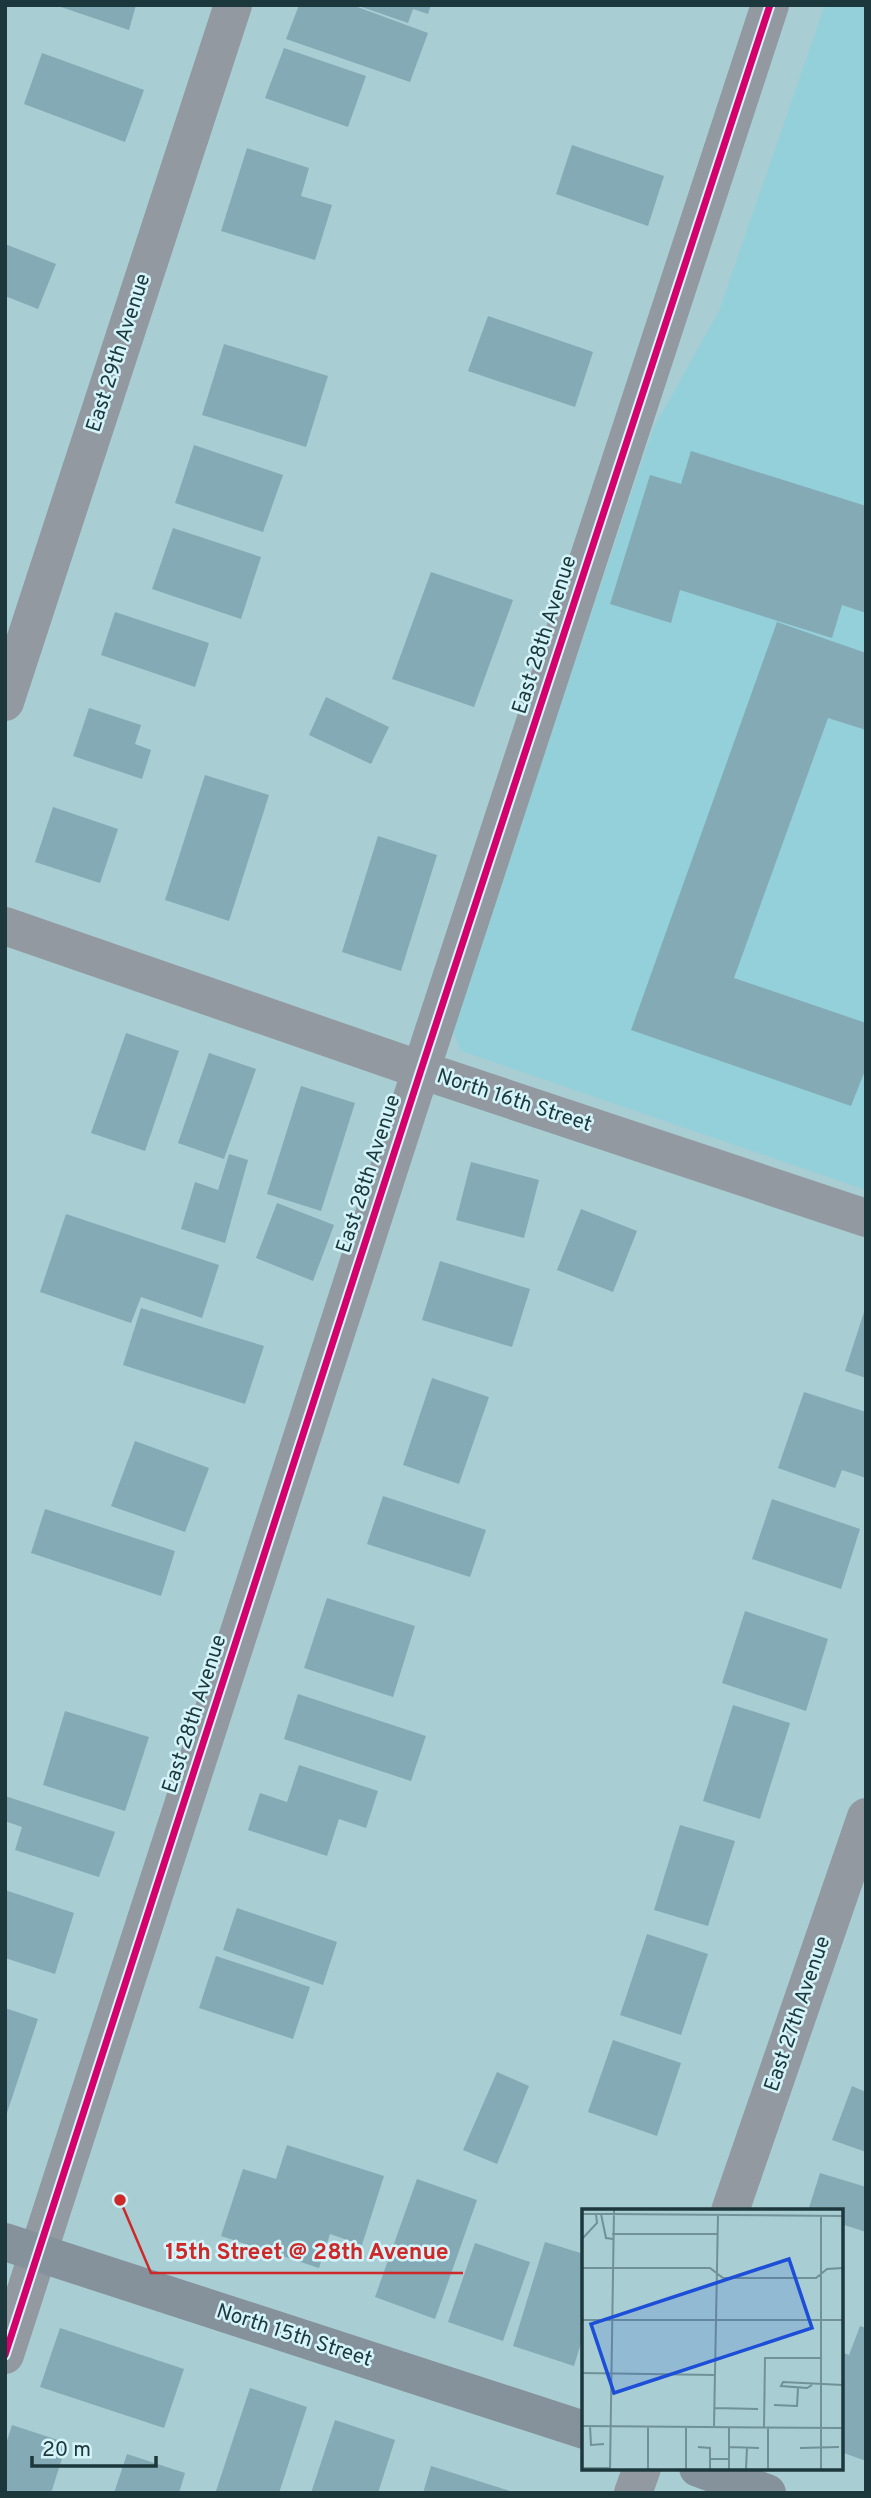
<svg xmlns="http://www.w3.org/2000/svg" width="871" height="2498" font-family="Overpass,sans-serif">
  <rect width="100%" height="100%" fill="#a8cdd3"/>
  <!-- built -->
  <path fill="#94d0d9" d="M825,5h41v1185l-405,-139 -9,-23 201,-599 66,-118z"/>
  <!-- building -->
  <path fill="#84aab5" d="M55,5h81l-7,25z
    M299,5h53l76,28 -18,49 -124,-43z
    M431,5l-3,9 -15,-5 -5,14 -49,-17z
    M284,48l82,28 -18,51 -83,-29z
    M42,53l102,37 -19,52 -101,-38z
    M572,145l92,31 -16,50 -92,-32z
    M247,148l62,20 -8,28 31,9 -17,55 -94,-29z
    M5,244l51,20 -18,45 -33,-13z
    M488,316l105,36 -18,55 -107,-36z
    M224,344l104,32 -22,71 -104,-32z
    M194,445l89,30 -20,57 -88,-29z
    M691,451l175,55v107l-24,-8 -10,33 -152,-48 -9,33 -61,-19 40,-129 31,9z
    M173,528l88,29 -20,62 -89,-30z
    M431,572l82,28 -39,107 -82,-28z
    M115,612l94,31 -14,44 -94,-32z
    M777,622l89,31v77l-38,-12 -94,260 132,45v45l-15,38 -220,-76z
    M326,697l63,30 -18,37 -62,-29z
    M89,708l52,17 -6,19 16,6 -9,29 -69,-23z
    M205,775l64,20 -40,126 -64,-21z
    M53,807l65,22 -18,54 -65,-21z
    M378,836l59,19 -36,116 -59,-19z
    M126,1033l53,18 -34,100 -54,-18z
    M209,1053l47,16 -32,90 -46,-16z
    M301,1086l54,17 -34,108 -54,-17z
    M229,1154l19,6 -23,83 -44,-14 14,-47 23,8z
    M471,1162l68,18 -15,58 -68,-18z
    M277,1203l57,22 -21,56 -57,-23z
    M581,1209l56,22 -24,61 -56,-22z
    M66,1214l153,51 -17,53 -61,-21 -10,26 -91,-31z
    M440,1261l90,28 -18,58 -90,-27z
    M141,1308l123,38 -19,58 -122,-39z
    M865,1309h1v69l-21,-7z
    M432,1378l57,19 -30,87 -56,-19z
    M804,1392l62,20v66l-24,-8 -7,18 -57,-20z
    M135,1441l74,27 -24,64 -74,-26z
    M383,1496l103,34 -16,47 -103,-33z
    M772,1499l88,30 -19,60 -89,-30z
    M45,1509l130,42 -14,45 -130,-43z
    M327,1598l88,28 -22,71 -89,-29z
    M745,1611l83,28 -22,72 -84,-28z
    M298,1694l128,42 -15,45 -127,-42z
    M733,1705l57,18 -30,96 -57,-18z
    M65,1711l84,26 -24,74 -82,-26z
    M299,1765l79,26 -12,37 -27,-9 -12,37 -79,-26 12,-37 27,9z
    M5,1796l110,36 -16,45 -84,-27 7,-23 -17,-6z
    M680,1825l55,16 -27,85 -54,-16z
    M5,1890l69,23 -19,61 -50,-16z
    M237,1908l100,34 -14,43 -100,-35z
    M647,1934l61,20 -27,81 -61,-20z
    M216,1956l94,31 -17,52 -94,-31z
    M5,2008l33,11 -32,97h-1z
    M613,2040l68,23 -24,73 -69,-24z
    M497,2072l32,14 -32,78 -34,-14z
    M852,2086l14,6v60l-34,-12z
    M287,2145l97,31 -22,69 -32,-11 -11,34 -98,-32 22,-67 33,10z
    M820,2173l46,14v45l-25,-8v-13h-33z
    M417,2179l60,21 -42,119 -60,-22z
    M545,2242l39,12v79l-10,33 -61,-20z
    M475,2243l55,19 -27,79 -55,-19z
    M860,2326l6,2v133l-25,-9v-100l8,3z
    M60,2328l124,41 -20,59 -124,-41z
    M250,2388l57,19 -28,86h-59l-4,-2z
    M335,2420l60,20 -17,53h-67z
    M12,2425l55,18 -16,50h-46v-46z
    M127,2454l58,19 -6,20h-65z
    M431,2466l82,26v1h-90z"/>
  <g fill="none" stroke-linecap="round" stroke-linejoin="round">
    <!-- minor -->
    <path stroke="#9299a0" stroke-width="38" d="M5,702l228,-697
      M5,926l416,144 445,148
      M730,2211l136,-394
      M5,2355l416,-1285 349,-1065
      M633,2493l9,-25"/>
    <!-- major -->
    <path stroke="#85929b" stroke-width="38" d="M5,2242l579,188
      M698,2468l69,25"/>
    <defs>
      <path id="cycleway" d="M5,2355l416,-1285 349,-1065"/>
    </defs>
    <!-- cycleway casing -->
    <use href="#cycleway" stroke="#d4f4fa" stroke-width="11"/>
    <!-- cycleway -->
    <use href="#cycleway" stroke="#d6006c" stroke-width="7"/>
  </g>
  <g text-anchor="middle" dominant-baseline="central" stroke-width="5" stroke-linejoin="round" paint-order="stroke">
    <!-- street labels -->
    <g font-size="21" fill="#1c383c" stroke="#d4f4fa">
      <text transform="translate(119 353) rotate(-72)">East 29th Avenue</text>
      <text transform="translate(545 635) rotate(-72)">East 28th Avenue</text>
      <text transform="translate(514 1101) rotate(18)">North 16th Street</text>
      <text transform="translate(369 1174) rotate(-72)">East 28th Avenue</text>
      <text transform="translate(195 1714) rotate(-72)">East 28th Avenue</text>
      <text transform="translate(798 2014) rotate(-71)">East 27th Avenue</text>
      <text transform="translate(294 2336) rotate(18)">North 15th Street</text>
    </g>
  </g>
  <!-- overview -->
  <g transform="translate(582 2209)">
    <rect width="261" height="261" fill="#a8cdd3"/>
    <path fill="none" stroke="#709197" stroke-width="2" d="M0,5h30M19,5l5,24 7,1M30,5l231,2M30,25h106M0,30l15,-16 -1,-9M0,59h128l13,10h93l11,-9 16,-1M0,111h261M0,164l133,2M230,176l-5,3 -26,-2 2,-4 60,3M192,196l23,1 1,-18M133,199l43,1M0,217l261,2M8,217l1,19 13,-1M132,217l4,-211M182,218l1,-69h56M186,218v42M116,238l12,1v11M147,238l30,1M218,239l39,-1M0,259h28M28,260l4,-259M66,260v-43M104,260v-43M128,260v-10h19M147,260v-42M164,260l1,-21M239,260v-253"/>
    <path fill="#1d4ed8" fill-opacity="0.15" stroke="#1d4ed8" stroke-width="3.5" d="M207,50l23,69 -198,65 -23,-69z"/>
    <rect width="261" height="261" fill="none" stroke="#1c383c" stroke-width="3.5"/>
  </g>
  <!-- callouts -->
  <path fill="none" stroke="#cd2929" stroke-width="2.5" d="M120 2200L151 2273H463"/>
  <circle fill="#cd2929" stroke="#d4f4fa" stroke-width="2.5" cx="120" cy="2200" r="7"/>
  <g font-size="23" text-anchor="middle" font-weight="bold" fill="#cd2929" stroke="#d4f4fa" stroke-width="5" stroke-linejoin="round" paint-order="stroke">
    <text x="307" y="2259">15th Street @ 28th Avenue</text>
  </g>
  <!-- border -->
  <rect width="871" height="2498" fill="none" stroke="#1c383c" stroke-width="14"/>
  <!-- scale -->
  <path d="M32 2456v10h124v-10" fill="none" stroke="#1c383c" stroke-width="3.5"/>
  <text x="42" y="2456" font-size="21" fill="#1c383c" stroke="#d4f4fa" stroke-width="5" paint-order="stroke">20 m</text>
</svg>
